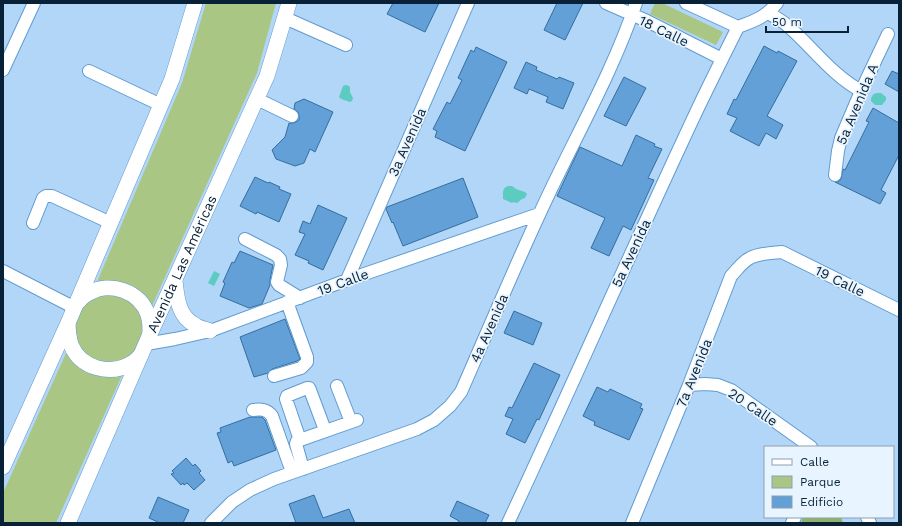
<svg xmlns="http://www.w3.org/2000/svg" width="902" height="526" font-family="'Work Sans',sans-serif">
  <rect width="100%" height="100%" fill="#b2d6f7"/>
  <!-- green -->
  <path fill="#aac684" d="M206,3h70l-19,70 -105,233c-11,-20 -33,-29 -55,-24l85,-199z
    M655,3h7l61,29 -7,13 -66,-31z
    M96,295h28l20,20 -1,28 -20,20 -28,-1 -15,-11 -6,-18 2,-19 5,-8z
    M67,351l55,24 -66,148h-53v-30z"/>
  <!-- forest -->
  <path fill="#93b068" d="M803,517h38l2,6h-42z"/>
  <!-- water -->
  <path fill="#5ccbc1" d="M346,85l3,1 1,1v5l3,6 -1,3 -2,1 -9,-3 -2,-2 4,-11z
    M877,93h4l5,4v3l-4,5h-7l-4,-4c0,-4 1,-7 6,-8z
    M508,186h4l4,3 9,3 2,2 -2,4 -3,1 -5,4 -4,-1 -1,1 -9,-4c0,-6 -1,-11 5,-13z
    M214,271l6,3 -6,12 -6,-3z"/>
  <!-- building -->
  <path fill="#63a0d7" stroke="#346ea0" d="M393,3h46l-14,29 -38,-18z
    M557,3h26l-18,37 -21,-10z
    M764,46l13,7 1,-2 19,10 -30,55 16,9 -7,14 -10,-6 -7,13 -29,-15 7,-13 -10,-4 7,-15 2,1z
    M476,47l31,15 -42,89 -30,-14 2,-6 -4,-2 14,-27 3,2 12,-24 -4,-2 13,-28 3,2z
    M526,62l11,5 -1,3 21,9 2,-2 15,6 -11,26 -17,-7 2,-5 -19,-8 -2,5 -13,-6z
    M892,71l7,3v18l-14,-8z
    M624,77l22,11 -20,38 -22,-10z
    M304,99l29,13 -18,40 -5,-3 -6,14 -9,3 -19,-7 -4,-9 13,-13 4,-14h4l3,-1 3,-2v-4l-1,-4 -4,-3 1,-6z
    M873,108l26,15v32l-18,35 5,3 -6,11 -45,-22h3l3,-3 2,-10 2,1 24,-48 -3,-1z
    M636,135l19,9 -1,2 8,3 -14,29 6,2 -23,50 -8,-4 -14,30 -18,-8 14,-30 -48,-22 23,-49 42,19z
    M255,177l13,6 1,-1 11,5 -1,2 12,5 -12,28 -22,-10 -1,2 -16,-8z
    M463,178l15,39 -75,29 -10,-24 -1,1 -6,-14 1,-2z
    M318,205l29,13 -24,52 -15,-7 1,-2 -14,-6 10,-21 -6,-2 4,-11 7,3z
    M240,251l33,14 -3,15v5l-8,19 -13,4 -29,-12 5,-13 -2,-1 9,-20 2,1z
    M514,311l28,12 -9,22 -29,-12z
    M285,319l15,40 -3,2 -25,8 -4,4 -14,4 -14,-40z
    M534,363l26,12 -21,45 -2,-1 -12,24 -19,-9 7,-15 -8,-3 4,-9 3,1z
    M597,387l11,5 2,-3 32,15 -2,4 3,1 -14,31 -35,-15 1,-3 -12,-6z
    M250,417h12l3,3 11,30 -42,16 -2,-5 -4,2 -11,-30 4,-1 -1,-4z
    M186,458l7,8 2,-2 6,7 -2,2 6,7 -11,10 -7,-7 -3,2 -1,-2 -2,2 -10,-11 3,-1 -2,-2z
    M314,495l9,23 26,-9 6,14h-59l-7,-19z
    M158,497l31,13 -6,13h-23l-11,-5z
    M457,501l32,14 -4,8h-27l1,-2 -9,-5z"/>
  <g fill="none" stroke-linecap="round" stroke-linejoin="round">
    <defs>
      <path id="minor" d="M606,3l41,18 75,38
        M686,3l52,24
        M768,13c7,4 15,8 21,14 24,21 43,48 72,64
        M285,18l61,27
        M3,70l31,-67
        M89,71l72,34
        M257,99l35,17
        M835,175l3,-24 3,-13 20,-47 27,-57
        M33,223l10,-25 3,-2h6l59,27
        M245,239l31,16 4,4 1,6 -4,17 2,3 21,13
        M3,271l72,37
        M347,280l121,-277
        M146,344l29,-5 35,-8 137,-51 192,-66
        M274,376l27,-8 6,-6v-5l-20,-55
        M689,385l16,-1 13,1 13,5 80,57
        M337,386l14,36
        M253,410c8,-1 14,-1 19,6l20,56
        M300,440l-14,-41 1,-3 20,-8h2l1,2 15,40
        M303,469l-7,-25 1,-3 3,-1 57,-20
        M867,517l3,6
        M211,523l21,-21 18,-12 24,-11 143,-50 17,-9 16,-14 11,-14c26,-59 51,-119 78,-177 32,-71 72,-138 97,-212
        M508,523c65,-139 126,-279 191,-417 13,-27 26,-53 39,-79 16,-6 28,-10 39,-24
        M632,523l57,-138 42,-109c6,-6 11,-14 19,-18 9,-5 22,-5 32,-6l117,58
        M792,523l3,-6"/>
      <g id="major">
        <path d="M175,281c2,17 3,35 20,44 4,3 10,4 15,6"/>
        <path d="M77,303c4,-4 7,-8 12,-10 21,-12 51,-2 59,22 2,6 2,12 2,18"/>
        <path d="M68,324c0,8 1,14 3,21 10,24 40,31 61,18 3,-2 6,-5 9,-8"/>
        <path d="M3,467l65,-144 104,-244 23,-76"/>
        <path id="s1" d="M68,523l82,-189 117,-258 22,-73"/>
      </g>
    </defs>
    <!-- minor casing -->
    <use href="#minor" stroke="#609bd0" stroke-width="14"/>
    <!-- major casing -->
    <use href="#major" stroke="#609bd0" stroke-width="16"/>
    <!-- minor -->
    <use href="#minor" stroke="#fff" stroke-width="12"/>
    <!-- major -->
    <use href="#major" stroke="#fff" stroke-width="15"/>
  </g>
  <g text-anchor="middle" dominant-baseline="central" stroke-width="3.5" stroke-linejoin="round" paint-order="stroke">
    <!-- street labels -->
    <g font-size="14" fill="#082136" stroke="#e8f4ff">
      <text transform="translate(664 31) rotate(26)">18 Calle</text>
      <text transform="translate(857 104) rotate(-67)">5a Avenida A</text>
      <text transform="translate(407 142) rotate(-66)">3a Avenida</text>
      <text transform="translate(631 253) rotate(-65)">5a Avenida</text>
      <text stroke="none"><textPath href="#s1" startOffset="283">Avenida Las Américas</textPath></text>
      <text transform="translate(840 281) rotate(26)">19 Calle</text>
      <text transform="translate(343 282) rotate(-20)">19 Calle</text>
      <text transform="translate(489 328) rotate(-66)">4a Avenida</text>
      <text transform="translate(694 373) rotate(-68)">7a Avenida</text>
      <text transform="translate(753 407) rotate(34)">20 Calle</text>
    </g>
  </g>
  <!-- border -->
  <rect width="902" height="526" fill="none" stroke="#082136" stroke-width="8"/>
  <!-- legend -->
  <rect x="764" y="446" width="130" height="72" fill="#e8f4ff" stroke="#8ea0af"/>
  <rect x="772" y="459" width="20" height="6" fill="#ffffff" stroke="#8ea0af"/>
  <text x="800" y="466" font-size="12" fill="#082136">Calle</text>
  <rect x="772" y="476" width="20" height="12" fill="#aac684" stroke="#8ea0af"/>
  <text x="800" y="486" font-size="12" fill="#082136">Parque</text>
  <rect x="772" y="496" width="20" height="12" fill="#63a0d7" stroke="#8ea0af"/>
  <text x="800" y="506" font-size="12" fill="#082136">Edificio</text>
  <!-- scale -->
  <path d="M766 26v6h82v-6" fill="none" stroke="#082136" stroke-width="2"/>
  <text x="772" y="26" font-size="12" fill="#082136" stroke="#e8f4ff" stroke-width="3" paint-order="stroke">50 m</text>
</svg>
